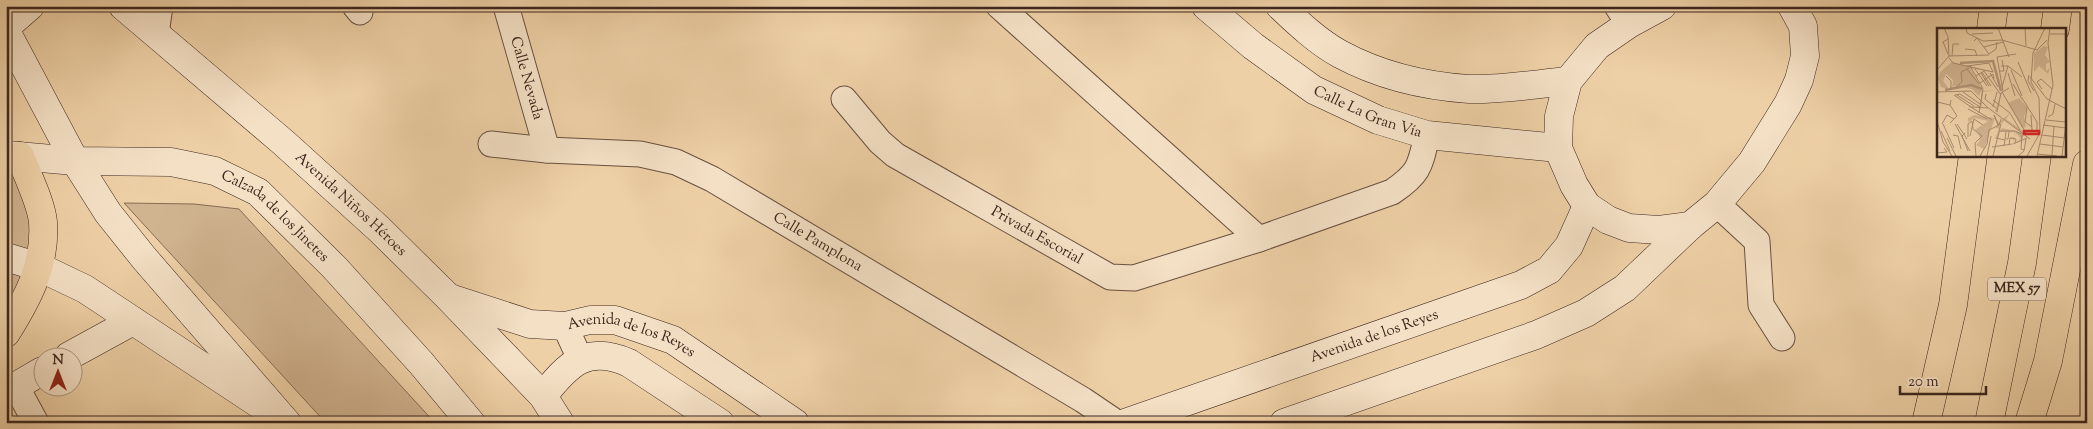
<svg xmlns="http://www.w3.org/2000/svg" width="2093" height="429" font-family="'Sorts Mill Goudy',serif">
  <rect width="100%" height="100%" fill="#eed0a6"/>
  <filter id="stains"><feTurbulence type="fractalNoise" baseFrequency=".004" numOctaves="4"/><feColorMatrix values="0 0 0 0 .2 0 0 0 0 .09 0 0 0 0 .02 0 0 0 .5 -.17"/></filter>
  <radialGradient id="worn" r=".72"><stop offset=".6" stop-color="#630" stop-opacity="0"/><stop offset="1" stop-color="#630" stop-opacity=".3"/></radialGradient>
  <!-- green -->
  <path fill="#d0b38f" stroke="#866c56" d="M6,159l23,30 5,74 -28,-9z
    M124,203l70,1 45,5 196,214h-109z
    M6,261l29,9 -29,61z"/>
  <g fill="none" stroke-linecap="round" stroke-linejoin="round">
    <defs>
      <g id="street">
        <path d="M355,6l5,6"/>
        <path id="s1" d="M506,6l41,144"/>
        <path d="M999,6l260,233"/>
        <path d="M1617,6l12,18"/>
        <path d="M156,34l4,-28"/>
        <path id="s2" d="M844,99l36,43 15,13 215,122 24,1 125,-39 133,-47c28,-19 28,-26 35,-57"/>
        <path id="s3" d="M491,144l56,6 93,4 36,8 36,17 371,221 34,23"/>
        <path d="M1717,204l40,37 4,64 21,33"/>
        <path d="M565,326l15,33"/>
        <path d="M16,386l20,37"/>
      </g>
      <g id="secondary">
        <path id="s4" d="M123,6l161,137 95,86 69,68 95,99 17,27"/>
        <path id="s5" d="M1206,6l47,40 61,44 64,30 49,15 131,13"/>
        <path d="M1280,6c18,17 38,36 60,48 39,21 84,32 129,35 32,1 67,-5 99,-8"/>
        <path d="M1662,6l-33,18 -32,22 -29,35 -9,35 -1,32 16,37 13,21 21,14 21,8 30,2 31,-4 27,-22 35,-42 36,-58 11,-24 6,-24 -2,-30 -11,-20"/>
        <path d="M6,27l24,-21"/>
        <path d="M6,31l69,130 33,52 36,45 143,165"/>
        <path id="s6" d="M6,155l69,6 96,1 44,9 43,21 76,75 87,96 50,60"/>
        <path d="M6,257l33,10 46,22 174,115"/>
        <path id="s7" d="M450,298l80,26 35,2 25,-6h25l58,20 122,83"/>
        <path d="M69,356l64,-35"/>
        <path d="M6,392l36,-21"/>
        <path d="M543,396c25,-32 44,-52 86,-33l91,60"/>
        <path id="s8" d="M1125,423l396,-138 28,-15 20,-24 18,-40"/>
        <path d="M1284,423l252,-88 50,-22 39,-25 65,-62"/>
      </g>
      <path id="primary" d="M1991,29l3,-23
        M6,333c22,-35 40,-68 37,-111 -2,-20 -16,-47 -23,-66
        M1926,423l27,-118 20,-150"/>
      <path id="highway" d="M2055,29l3,-23
        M1989,423l33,-160 15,-108
        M2029,423l19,-62 39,-197"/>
    </defs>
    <!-- street casing -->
    <use href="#street" stroke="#695040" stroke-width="27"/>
    <!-- secondary casing -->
    <use href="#secondary" stroke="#3d261e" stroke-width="29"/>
    <!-- primary casing -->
    <use href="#primary" stroke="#3d261e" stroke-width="29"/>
    <!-- highway casing -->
    <use href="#highway" stroke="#3d261e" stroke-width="29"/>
    <!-- street -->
    <use href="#street" stroke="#f4e0c5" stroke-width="25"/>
    <!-- secondary -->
    <use href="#secondary" stroke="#f4e0c5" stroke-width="28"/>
    <!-- primary -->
    <use href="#primary" stroke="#eed0a6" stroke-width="28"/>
    <!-- highway -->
    <use href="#highway" stroke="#eed0a6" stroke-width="28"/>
  </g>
  <g text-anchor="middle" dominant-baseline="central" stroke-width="4" stroke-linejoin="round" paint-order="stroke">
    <!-- shield labels -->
    <rect fill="#f4e0c5" stroke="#745e50" stroke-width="1" x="1988" y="277.5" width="58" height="23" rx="4"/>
    <g font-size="14" font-weight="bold" fill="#3d261e">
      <text x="2017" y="289">MEX 57</text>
    </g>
    <!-- street labels -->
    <g font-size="15" fill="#3d261e" stroke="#f4e0c5">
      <text stroke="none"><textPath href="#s1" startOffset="75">Calle Nevada</textPath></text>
      <text stroke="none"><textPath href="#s5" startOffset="195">Calle La Gran Vía</textPath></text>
      <text stroke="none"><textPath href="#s4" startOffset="302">Avenida Niños Héroes</textPath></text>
      <text stroke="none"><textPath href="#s6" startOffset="286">Calzada de los Jinetes</textPath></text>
      <text stroke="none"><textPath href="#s2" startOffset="239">Privada Escorial</textPath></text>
      <text stroke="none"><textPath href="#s3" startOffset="349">Calle Pamplona</textPath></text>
      <text stroke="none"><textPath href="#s8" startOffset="264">Avenida de los Reyes</textPath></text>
      <text stroke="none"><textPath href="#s7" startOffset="189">Avenida de los Reyes</textPath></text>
    </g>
  </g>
  <!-- overview -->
  <g transform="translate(1937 28)">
    <rect width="129" height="129" fill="#eed0a6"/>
    <path d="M107,18l4,1 -3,8 5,7 -4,2v7l4,-3 -2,6 -9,-8 -5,6v-19zM15,34l41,10 -23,-4 13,23 12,-1 -12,2 -1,9 13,10 5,-15 -3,16 7,6 6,-5 -4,6 18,13 -2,8 -9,4 8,-5 -6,-7 -2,11v-5l-4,-1h5v-5h-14l-2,6 -3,1 4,-10 -4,-2 9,-9 -21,-16 -4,10 1,-5h-7l7,-1 2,-17 -3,7 -7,-7 -18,-3 -2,3 1,-9 -7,-6 -3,7 7,9 -9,-3 -3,-8 2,-7zM68,92l16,12 3,1 -22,-5 -2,3v-6zM82,70l8,9 -3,10 2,10 -4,1 -14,-25zM38,87l20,3 -11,31 -8,-4 6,-7 -3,3 1,-4 -5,-7 13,-9 -13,-3 -7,4v-4z" fill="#d0b38f" fill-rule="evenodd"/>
    <path fill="none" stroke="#b29678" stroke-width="2.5" d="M23,35l33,-2 8,30M8,62l26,-5 11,4"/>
    <path fill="none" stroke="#a78c70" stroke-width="1" d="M29,0l1,5 16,8 19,-1 35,10 10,-10M61,0l11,29M88,0l1,18M35,6l21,-1M113,6h16M11,11l-5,3 5,12M37,13l3,-3 12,16M47,19l19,-5M28,21l10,1 2,6M52,26l7,-5 1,-7M12,28l40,-1M15,28l1,-12h6M60,29l6,34M60,29l19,-3M12,30l4,5 40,9M81,34l13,31M30,38l22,-3 4,9M33,38l13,23 -4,24M64,38h7l14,11M30,41l12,15M38,41l12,17M0,42l12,-14 -1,-19 -4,-9M74,42l11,26M62,43h5l-2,-11M45,44l9,14M44,45l8,13M53,45l8,14M71,45l7,23M92,47l-1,6 6,10M9,48l5,5v9M39,48l8,-5 17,24M93,49l17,22 19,10M43,55l13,-9 1,5M76,56l9,15M65,59l6,-21M18,60l7,-6 -1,-10 8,-4M105,61l-5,-7 4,-3 11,10M0,64l34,-1 16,16 43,32M26,64l17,12M65,64l24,41M49,66l-1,5 11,9M17,67l17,12 17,1M18,67l5,-1 20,13M20,67l17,11M85,70l15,24v9M56,72l17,13 10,17M0,74l13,3 1,-5M13,77l7,11 -7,7M32,78l23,14M56,79l4,-15M90,79l-2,15 7,5M31,81l19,10M60,84l4,-19 8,-5M94,87l1,15 4,2M111,89l5,-3 2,-10M109,92l20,2M0,93l6,21 9,14M5,96l5,-9 7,4M6,96l11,24M18,96l15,27M20,96l10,15M61,97l-4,-10 5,10M106,97l23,3M4,103l9,20M63,103h15l6,3M69,104l-1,7h3l1,-7M28,105l-3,3 6,15M16,107l5,1 3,13M85,107l-1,14 3,1M105,107l23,3M33,108l4,-17 9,6M31,109v-13l4,-3 1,8 9,7 -7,7 1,13M10,110l9,18M59,110l9,2 -1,6M76,116l14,-6M103,116l23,3M72,117l1,-7 6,1 -1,4M55,119l20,-3M0,125l10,-1 -3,-4M100,126l20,2M115,127l2,-29M43,128l7,-12 2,-14 10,-5 2,-6M50,128l4,-20M56,128l8,-32M81,128l6,-5 2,-12M90,128l13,-23 -1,-35 -8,-16 2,-29 12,-25M100,128l16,-71 -5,-42 2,-15M125,128l4,-33"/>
    <path fill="#d62828" fill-opacity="0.15" stroke="#d62828" stroke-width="2.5" d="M87,103h15v3h-15z"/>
    <rect width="129" height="129" fill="none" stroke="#3d261e" stroke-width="2.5"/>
  </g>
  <!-- margin -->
  <rect width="2093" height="429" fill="none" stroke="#eed0a6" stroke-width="25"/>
  <rect x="8" y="8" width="2078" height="414" fill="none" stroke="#3d261e" stroke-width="2.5"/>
  <rect x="12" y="12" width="2068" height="404" fill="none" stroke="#3d261e"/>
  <!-- north arrow -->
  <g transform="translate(58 372)"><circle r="24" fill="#f4e0c5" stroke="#ab9682"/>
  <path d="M0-4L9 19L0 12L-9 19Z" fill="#8f2418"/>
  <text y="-8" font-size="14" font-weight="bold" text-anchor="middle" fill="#3d261e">N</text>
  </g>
  <!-- scale -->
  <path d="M1900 386v8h86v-8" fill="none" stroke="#3d261e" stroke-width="2.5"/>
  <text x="1908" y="386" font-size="15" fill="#3d261e" stroke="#f4e0c5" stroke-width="4" paint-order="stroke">20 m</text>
  <rect width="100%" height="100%" filter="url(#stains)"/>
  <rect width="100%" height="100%" fill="url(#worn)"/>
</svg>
